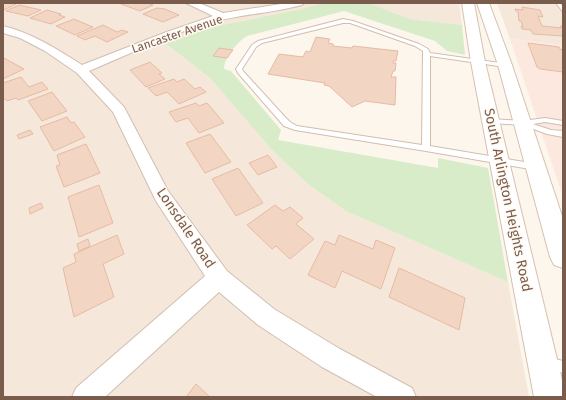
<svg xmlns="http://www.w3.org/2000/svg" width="566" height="400" font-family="'Fira Sans',sans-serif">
  <rect width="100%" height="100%" fill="#fdf6ec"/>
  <!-- residential -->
  <path fill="#f5e8da" d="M3,3h320l-26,7 -85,17 -45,18 44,34 61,71 37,35 37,26 162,71 21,115h-526z
    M369,3h90l3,22 -53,-6z
    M497,3h66v42l-53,-6z"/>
  <!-- commercial -->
  <path fill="#fde8e0" d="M510,39l53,6v152z"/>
  <!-- green -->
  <path fill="#d8ecc9" d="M323,3h46l40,16 53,6 3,30 -18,-4 -12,-10 -91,-30 -97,25c-10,6 -23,22 -23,33l7,2 50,59 -3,10 160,28v-10l50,10 20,114 -162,-71 -37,-26 -37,-35 -61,-71 -45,-35 46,-17 85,-17z"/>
  <!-- building -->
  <path fill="#f3d5c3" stroke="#e6bba3" d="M3,3h9l4,1 -12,6z
    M124,3h23l6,2 -13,6 -19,-7z
    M19,5l22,5 -13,6 -22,-5z
    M522,7l18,3 3,7 -5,-1 4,10 19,2 -1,-2h3v10l-30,-2 -2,-4 -9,-1 -1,-3 2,1 -2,-6h-2l-1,-10h-2l-1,-2 8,1z
    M157,8l8,1 14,6 -16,7 -20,-8z
    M47,10l14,4 -2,1 6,2 -14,7 -21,-6z
    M74,19l19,8 -18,8 -19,-9z
    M103,25l14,7 5,-2 6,2 -21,10 -12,-6 -10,4 -8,-4z
    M316,37l14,2 -2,4 5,1v2l19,2 1,-2 45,5 -2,10h-3v2h3l-1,8h-2l-2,6h5l-1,28 -30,-4 -13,6 -23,-21 -5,-1 1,-2 -57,-9 11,-20 24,3 3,-6 4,1z
    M528,43l31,4 1,2 3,1v22l-23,-3 -3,-2z
    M219,48l14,2 -6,8 -14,-2z
    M4,58l20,11 -21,10v-20z
    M150,62l12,11 -3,1 6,5 -19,8 -16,-17z
    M21,77l8,10 13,-5 6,7 -30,11 -2,-2 -9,3 -2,-2 -2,1v-17z
    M174,79l3,3 7,-3 11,10 5,-2 6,5 -27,12 -12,-12 -11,4 -8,-8z
    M52,92l15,19 -25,10 -14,-20z
    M196,103l3,3 8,-3 17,20 -25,10 -11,-15 -12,4 -7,-10z
    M67,117l4,6 3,-1 11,15 -31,14 -14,-24z
    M30,130l3,4 -14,5 -2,-4z
    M210,134l21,28 -26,11 -19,-30z
    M86,144l14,29 -36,14 -8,-21 4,-1 -3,-10z
    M268,155l9,12 -19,8 -9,-12z
    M238,168l25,35 -27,13 -24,-37z
    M99,185l14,38 -34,14 -11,-40z
    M41,203l2,5 -13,6 -1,-6z
    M275,205l8,6 7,-4 13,11 -7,6 18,15 -24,20 -14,-13 -4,3 -25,-24z
    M117,235l7,19 -21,10 11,33 -40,20 -11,-49 13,-6 -2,-8z
    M339,235l34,14 3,-9 19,8 -14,41 -39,-18 -7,17 -27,-13 17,-34 10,4z
    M88,239l2,7 -11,5 -2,-7z
    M399,268l66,30 -6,32 -70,-33z
    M196,384l14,13h-24z"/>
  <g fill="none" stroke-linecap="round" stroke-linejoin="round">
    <defs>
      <path id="service" d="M556,3h4l3,4v5z
        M343,19l10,2 66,23 9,5 2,4 77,11v2l-2,1 -75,-11v90l106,18 4,3 -1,2 -3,1 -110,-19 -131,-21 -11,-4 -46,-53 -2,-4 16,-24 6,-4zM343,23h7l65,23 8,5 -1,94 -125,-19 -7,-4 -6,-6 -41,-45 -1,-2 14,-22 6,-4z
        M545,118l18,3v4l-18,-3 -12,2 18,6 12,1v6l-16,-3 -24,-9 -32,-2 -4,-2 4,-2 32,2z
        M547,357l16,4v12l-20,-6 -2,-4 2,-4z"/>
      <path id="minor" d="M186,3h13l24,10 64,-10h17l-2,2c-26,7 -54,9 -81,15 -43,10 -91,34 -132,51l35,36 44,84 59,80 47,38 66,40 72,39 4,9h-39l-55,-30 -64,-42 -39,-33 -114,105h-33l4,-9 129,-112 -49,-75 -43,-89 -36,-39 -32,-22 -25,-13 -17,-5v-7c29,7 54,23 79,39l82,-32 49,-17z"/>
      <path id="secondary" d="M462,3h12l11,59 78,322v13h-29l-63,-335z
        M477,3h12l23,62 51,154v49l-9,-3 -4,-8 -52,-192z"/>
    </defs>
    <!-- service casing -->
    <use href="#service" stroke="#d1beb0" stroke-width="2"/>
    <!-- minor casing -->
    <use href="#minor" stroke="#d1beb0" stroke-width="2"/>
    <!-- secondary casing -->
    <use href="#secondary" stroke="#d6c0b0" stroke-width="2"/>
    <!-- service -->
    <use href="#service" fill="#fff" fill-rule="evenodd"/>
    <!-- minor -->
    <use href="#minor" fill="#fff" fill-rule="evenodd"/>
    <!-- secondary -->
    <use href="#secondary" fill="#fff" fill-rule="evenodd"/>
  </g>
  <g text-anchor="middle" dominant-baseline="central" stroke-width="3" stroke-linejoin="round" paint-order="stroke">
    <!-- far-street labels -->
    <g font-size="12" fill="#7a5c4d" stroke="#fffaf3">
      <text transform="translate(177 34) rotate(-19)">Lancaster Avenue</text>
    </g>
    <!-- street labels -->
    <g font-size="14" fill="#7a5c4d" stroke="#fffaf3">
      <text transform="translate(508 200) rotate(78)">South Arlington Heights Road</text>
      <text transform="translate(186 228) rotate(56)">Lonsdale Road</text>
    </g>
  </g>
  <!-- border -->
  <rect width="566" height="400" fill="none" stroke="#7a5c4d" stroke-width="8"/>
</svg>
